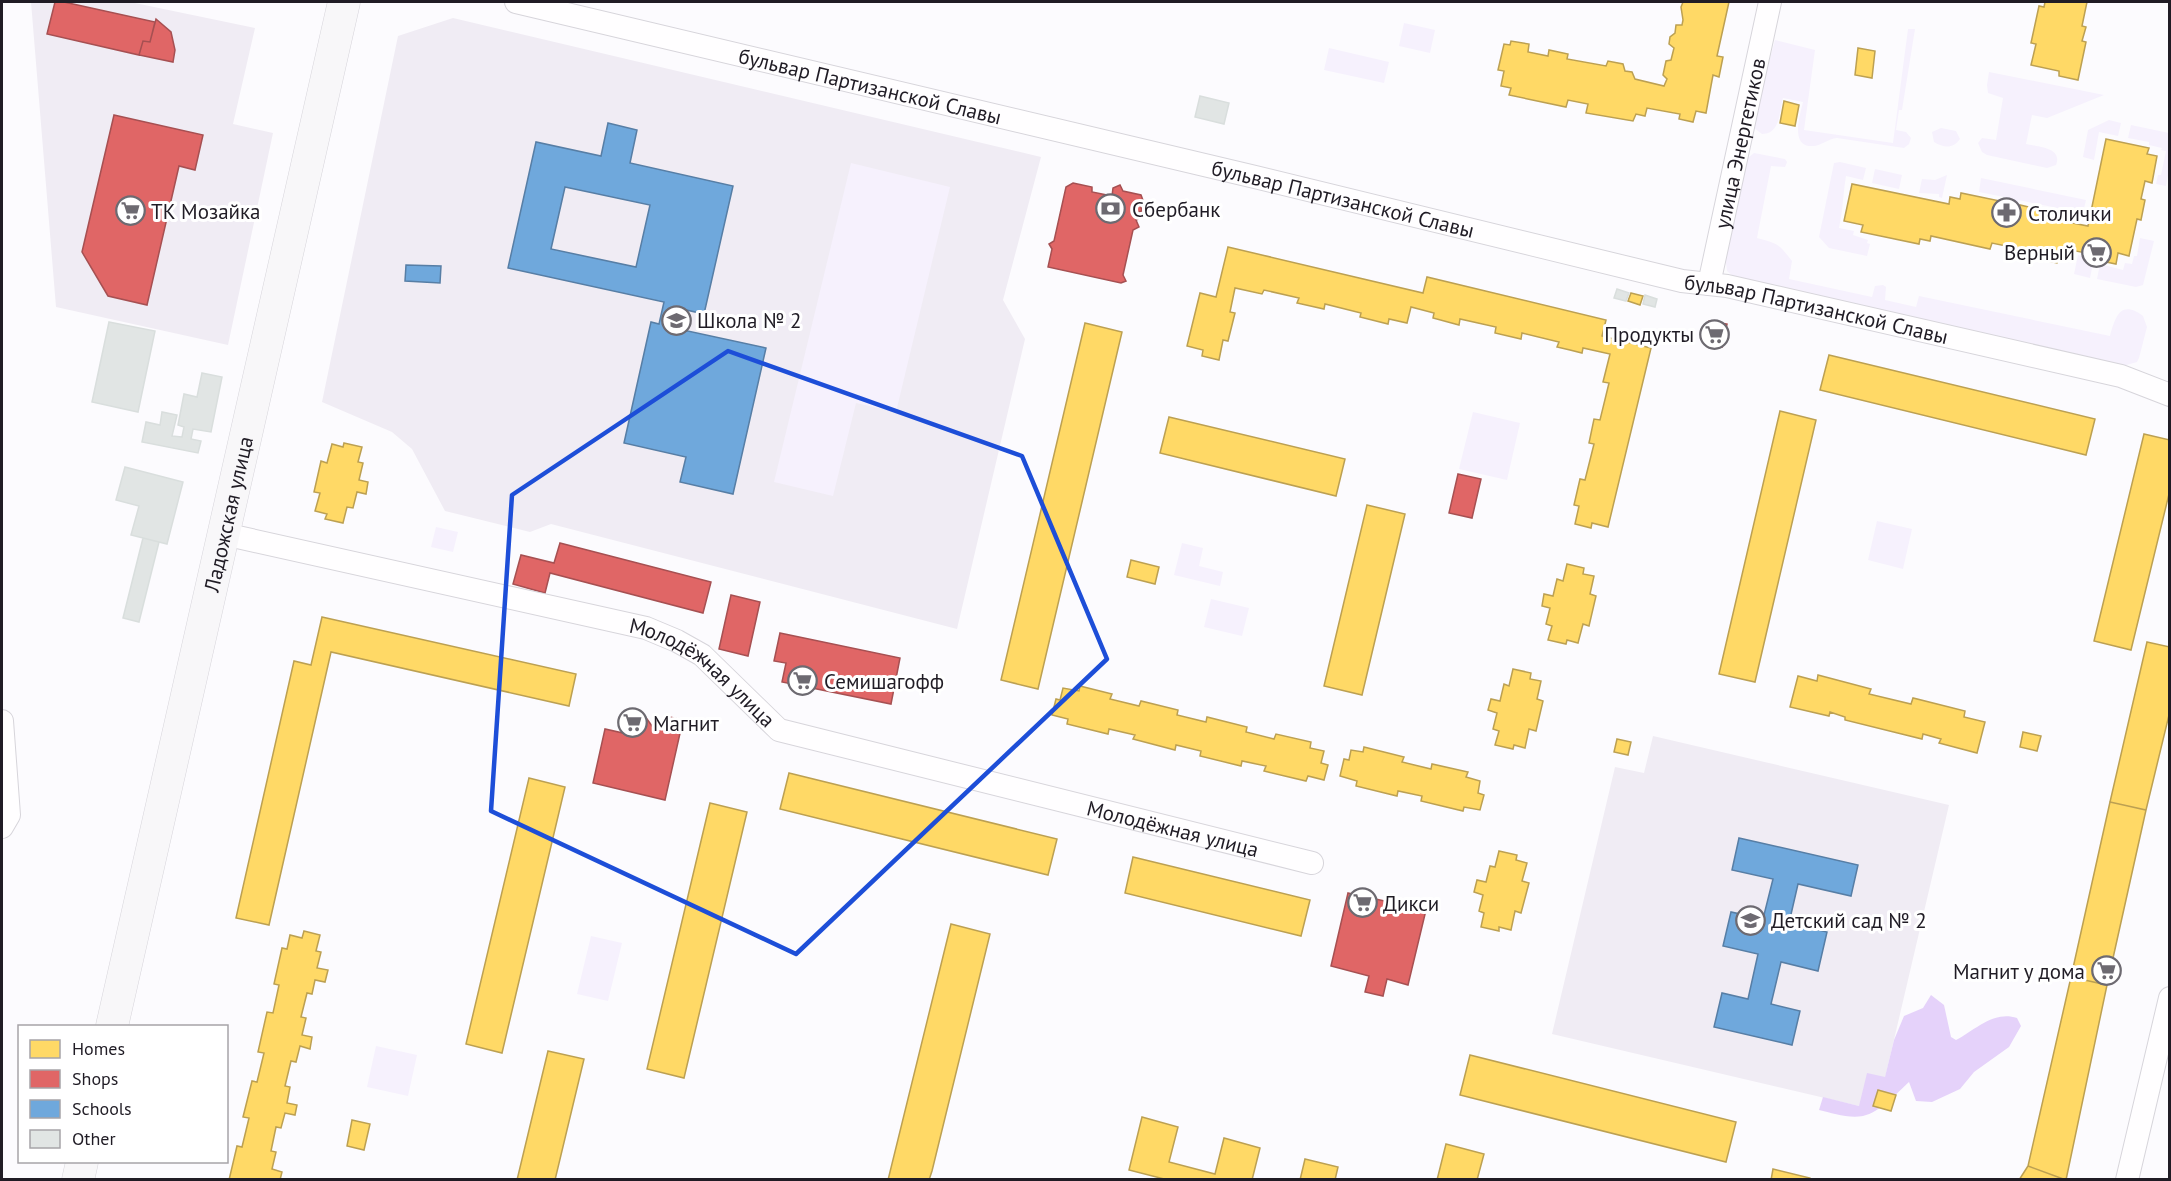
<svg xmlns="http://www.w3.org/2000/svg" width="2171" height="1181" font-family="'PT Sans',sans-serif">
  <rect width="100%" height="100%" fill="#fcfbfe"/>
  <!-- built -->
  <path fill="#f0ecf4" d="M31,2h99l125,26 -22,96 40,9 -45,212 -172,-38z
    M453,18l588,139 -38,143 22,39 -68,290 -406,-105 -21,8 -85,-21 -33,-62 -20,-17 -70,-30 76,-366z
    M1653,736l296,69 -64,273 -26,28 -307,-72 63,-267 29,6z"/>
  <!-- green -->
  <path fill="#f6f1fd" d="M1404,23l31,7 -5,23 -31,-7z
    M1908,29h7l-13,81h-3l-3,20 10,2 5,6 -2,6 -5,4 -67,-10c-9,1 -15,7 -23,8 -25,2 -14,-31 -11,-44l-20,-4c-4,13 -2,36 -21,36l-8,-6 -1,-6 22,-82 40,10 -11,80 89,13z
    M1329,48l60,14 -5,21 -60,-13z
    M1989,72l115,23 -57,23 -15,-3 -6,29c12,3 37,3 30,21l-9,3 -60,-13 -5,-3 -4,-9 4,-5 14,2 7,-42 -15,-5 -1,-8z
    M2109,120l12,3 -3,13 -19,-4 -5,28 -11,-3 5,-27z
    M2131,125l38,8v37l-3,16 -10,-2 2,-9h3l5,-24 -5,-1 1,-2 -13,-3v-3l-21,-4z
    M1941,128l15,3 4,8c-7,10 -16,9 -26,3l-2,-10z
    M1754,153l31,6 2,3 -2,5 -14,-1 -14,72c21,6 21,5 35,23l-3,18 83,18 3,-11 8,-1 3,2 -1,13 31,7 3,-11 191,40c5,-18 10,-37 33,-20l4,11 -8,31 -2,4 -14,4 -390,-90 -6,-5 -2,-16 19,-94z
    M1840,162l26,6 -3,12 -17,-4c-3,18 -3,34 -7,52l15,3 -1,4 15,5 -1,3 3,1 -3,12 -38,-8 -10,-11 15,-74z
    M851,163l99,24 -54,225 -40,-9 -23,93 -59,-14z
    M1875,169l27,6 -3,14 -27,-6z
    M1947,175l-5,23 -3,-1v-3l-20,-1 3,-14 13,1z
    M1981,178l105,22 -5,21 -20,-4 1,-8 -44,-9 -1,4 -13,-2v-5l-25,-5z
    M2140,238l14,3 -11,44 -7,2 -39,-8 3,-15 23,6 2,-7 7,1 2,-8h3z
    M2078,255l12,3 -1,4 4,1 -3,15 -16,-4z
    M1473,412l47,11 -13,57 -48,-11z
    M1877,521l35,8 -9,40 -35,-9z
    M436,527l22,5 -5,20 -22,-5z
    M1182,543l21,5 -4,18 24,6 -3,14 -46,-11z
    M1211,599l38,9 -7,28 -38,-9z
    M591,936l31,7 -14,58 -31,-7z
    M376,1046l41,9 -9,41 -41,-9z"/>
  <!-- forest -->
  <path fill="#e5d2fa" d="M1931,995l13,10 7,32 5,3c19,-10 38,-30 61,-22l4,8 -12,21 -35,25 -14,17 -28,13 -16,-1 -7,-19c-13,12 -29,30 -46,34 -14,3 -31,-3 -44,-6l4,-13 36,9 8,-33 18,4 9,-37 10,-24 19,-8z"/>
  <!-- homes -->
  <path fill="#ffd966" stroke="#bca052" stroke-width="1.5" d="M1683,2h46l-12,54 6,1 -4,20 -6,-2 -7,38 -10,-2 -3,11 -14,-3 1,-5 -33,-6 -2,8 -9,-2 -3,7 -47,-8 2,-9 -20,-4 -2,7 -57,-12 2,-7 -10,-2 3,-15 -6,-1 6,-26 6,1 1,-4 18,3 -1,8 20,4 1,-6 19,4 -1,5 39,7 2,-5 15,3 2,7 7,1 3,7 29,7 3,-7 -4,-4 3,-14 5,-1 3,-12 -5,-4 1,-7 5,-4 1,-8h6l1,-5 -2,-13z
    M2045,2h42l-5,24 4,1 -4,14 4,1 -8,38 -19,-4v-5l-28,-6 5,-21 -5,-1 8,-37 5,1z
    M1858,48l17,3 -3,27 -17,-3z
    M1784,101l15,4 -4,21 -15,-3z
    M2106,139l43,9 -2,6 10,2 -5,27 -7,-2 -4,18 4,1 -4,20 -4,-1 -8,37 -11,-3 -2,11 -15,-3 1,-5 -31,-6 -2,9 -10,-2 -2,6 -47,-10 1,-6 -19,-4 -2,6 -59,-13 -1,5 -10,-2 -1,5 -58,-12 2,-7 -19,-4 8,-37 97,20 1,-7 10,2 1,-6 39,8 -1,6 19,4 2,-6 38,9 -1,6 31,6z
    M1228,247l195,46 4,-16 179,43 -4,16 49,12 -43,179 -16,-4 -1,5 -16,-4 4,-18 -5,-1 6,-26 5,1 9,-36 -5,-1 5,-24 6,1 9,-37 -6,-1 7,-28 -27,-6 -1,5 -12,-3 -13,-3 2,-5 -37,-9 -1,6 -26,-6 1,-6 -36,-8 -1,6 -26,-7 1,-5 -23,-6 -4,16 -18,-4 -1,5 -28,-7 1,-4 -36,-9 -1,5 -27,-6 2,-5 -35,-8 -2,4 -27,-6 -5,24 5,1 -7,28 -5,-1 -4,20 -17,-4 1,-6 -16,-4 13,-53 16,4z
    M1631,293l12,3 -3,9 -12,-4z
    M1085,323l37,9 -84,357 -37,-9z
    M1829,355l266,64 -9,36 -266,-65z
    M1780,411l36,9 -61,262 -36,-8z
    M1169,417l176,42 -9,37 -176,-43z
    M2144,434l26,6v50l-39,160 -37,-9z
    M344,443l18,4 -4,15 5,1 -4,17 9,2 -2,12 -9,-2 -4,16 -6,-1 -4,16 -18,-4 2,-5 -12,-3 5,-18 -6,-1 7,-31 6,2 5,-19 11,3z
    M1367,505l38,9 -43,181 -38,-9z
    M1131,560l28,7 -4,17 -28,-7z
    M1567,564l17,4 -1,6 11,2 -4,18 6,2 -7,30 -6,-2 -5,19 -11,-3 -1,4 -18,-4 4,-14 -6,-2 4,-16 -8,-2 2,-12 9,2 4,-17 6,2z
    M322,617l254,57 -7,32 -238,-54 -62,273 -33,-7 58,-257 17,4z
    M2147,642l23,5v64l-24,99 -36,-8z
    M1513,669l18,4 -1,6 11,2 -4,18 6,2 -7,30 -7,-2 -4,19 -11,-3 -1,4 -18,-4 4,-14 -6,-2 4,-16 -9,-3 3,-11 9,2 4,-17 5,2z
    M1818,675l53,14 -2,5 42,10 2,-6 52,13 -1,6 21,5 -8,31 -38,-10 2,-4 -18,-5 -1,5 -77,-19v-3l-15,-5 -1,4 -39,-9 8,-31 19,5z
    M1080,686l32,8 -2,5 29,7 2,-5 37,9 -1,5 29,7 1,-5 40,10 -1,5 28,7 2,-5 35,8 -1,6 14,3 -3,12 7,2 -4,15 -16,-4 -2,5 -42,-10 2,-5 -24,-5 -1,5 -41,-10 1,-5 -25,-6 -1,5 -42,-11 2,-4 -26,-6 -1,5 -41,-10 1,-5 -16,-4 4,-16 4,1 3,-12 16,3z
    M2023,732l18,4 -4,15 -17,-4z
    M1617,739l14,3 -3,13 -14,-3z
    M1364,747l40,10 -2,5 29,7 1,-5 36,8 -2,5 14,4 -2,12 6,2 -4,15 -16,-3 -1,4 -42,-10 1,-5 -24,-5 -1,5 -41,-10 1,-5 -17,-5 4,-17 5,1 2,-10 12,2z
    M789,773l268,66 -9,36 -268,-66z
    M529,778l36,9 -63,266 -36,-9z
    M2110,802l36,8 -39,175 -36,-8z
    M710,803l37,9 -63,266 -37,-9z
    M1499,851l18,4 -1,5 11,3 -5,18 7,2 -8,30 -6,-2 -4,19 -12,-3v4l-18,-4 3,-14 -5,-2 4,-16 -9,-3 3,-12 9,2 4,-16 5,1z
    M1133,857l177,43 -9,36 -176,-43z
    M951,924l39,10 -58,237 -3,9h-41z
    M304,931l16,4 -4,16 5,1 -4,16 11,2 -3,12 -10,-2 -3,14 -5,-1 -6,24 5,1 -4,17 10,2 -2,12 -10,-3 -4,16 -5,-1 -6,25 5,1 -3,16 10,2 -2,10 -10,-2 -4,15 -5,-1 -5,24 5,1 -4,17 10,3 -2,8h-51l8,-34 5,1 7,-29 -6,-1 9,-36 5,1 7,-29 -6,-1 9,-40 6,1 6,-28 -5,-1 8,-36 5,1 3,-14 12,3z
    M2071,977l36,8 -41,195 -38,-14z
    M548,1051l36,8 -29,121h-38z
    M1470,1055l266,67 -10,40 -266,-67z
    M1878,1090l18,5 -5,16 -18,-5z
    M1142,1117l36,10 -9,35 46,12 9,-36 36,10 -8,32h-84l-39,-10z
    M352,1120l18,4 -6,26 -17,-4z
    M1446,1144l38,10 -7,26h-40z
    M1305,1159l33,8 -3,13h-35z
    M2028,1166l38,14h-47z
    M1773,1169l37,9v2h-39z"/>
  <!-- shops -->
  <path fill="#e06666" stroke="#a65052" stroke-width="1.5" d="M55,2h9l91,20 -5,20 -7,-1 -4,14 -92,-21z
    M156,19l15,13 4,18 -2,12 -34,-7 4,-14 7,1z
    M114,115l89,20 -8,35 -16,-4 -32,139 -39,-9 -26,-44z
    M1073,183l19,4v5l20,4 1,-8 7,-3 3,6 18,4 3,8 -4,1 2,7 -4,1 3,6 -5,2 3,7 -6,3 -10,45 3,6 -5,2 -73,-16 4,-18 -3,-5 5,-3 12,-54z
    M1709,321l18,3 -5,23 -18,-4z
    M1458,474l23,5 -9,39 -23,-5z
    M560,543l151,39 -8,31 -153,-40 -5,20 -32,-9 8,-29 33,8z
    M731,595l29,7 -12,54 -29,-7z
    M780,633l120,25 -9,46 -109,-22 4,-19 -12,-2z
    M627,715l20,4 5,7 10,3 3,-13 18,4 -18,80 -72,-17 12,-54 18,4z
    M1348,893l78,17 -18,75 -21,-6 -4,17 -18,-4 4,-16 -38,-10z"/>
  <!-- schools -->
  <path fill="#6fa8dc" stroke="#577ea5" stroke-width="1.5" fill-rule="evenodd" d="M608,123l29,7 -7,33 103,23 -29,128 -31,-7 -4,20 97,21 -33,146 -53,-12 6,-25 -62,-14 27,-121 8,2 5,-22 -156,-34 28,-126 65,14zM565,187l85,18 -14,62 -85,-18z
    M406,265l35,1 -1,17 -35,-2z
    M1739,838l119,27 -7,31 -53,-12 -9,39 38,9 -9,39 -37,-9 -10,42 29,7 -8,34 -78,-18 8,-34 26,6 10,-45 -35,-8 8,-34 32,7 10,-40 -41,-9z"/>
  <!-- building -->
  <path fill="#e1e5e4" stroke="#d9dedd" stroke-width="1.5" d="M1200,96l29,7 -5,21 -29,-7z
    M1617,289l12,4 -3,8 -12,-3z
    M1645,295l12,4 -2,8 -12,-3z
    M109,322l46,9 -17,81 -46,-10z
    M202,373l20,4 -11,55 -18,-3 -2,10 10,2 -3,12 -56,-11 4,-20 14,3 2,-13 15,3 -5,21 10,1 2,-10 -6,-2 6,-31 13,3z
    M125,467l58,15 -16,62 -36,-9 8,-29 -23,-6z
    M143,538l16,4 -20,80 -16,-4z"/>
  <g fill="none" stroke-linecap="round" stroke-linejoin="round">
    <defs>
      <g id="street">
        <path id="s1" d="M516,2l739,175 427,104 45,5 394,90 49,19"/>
        <path id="s2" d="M1709,284l61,-282"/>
        <path id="s3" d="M224,534l422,94 31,13 25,14 77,75 533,133"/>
        <path d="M2,721l7,94 -7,12"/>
        <path d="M2127,1180l43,-182"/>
      </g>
      <g id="secondary">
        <path id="s4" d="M112,1026l232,-1024"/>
        <path d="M78,1180l4,-18"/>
      </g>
    </defs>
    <!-- street casing -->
    <use href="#street" stroke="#d7d5db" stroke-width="24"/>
    <!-- secondary casing -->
    <use href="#secondary" stroke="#d7d5db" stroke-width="33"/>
    <!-- street -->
    <use href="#street" stroke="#fffeff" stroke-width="22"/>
    <!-- secondary -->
    <use href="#secondary" stroke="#f8f7f9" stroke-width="32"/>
  </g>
  <!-- marked area -->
  <path fill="none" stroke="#1d4ed8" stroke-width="4.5" stroke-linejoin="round" d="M728,351l294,105 85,203 -311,295 -305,-143 21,-316z"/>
  <!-- icons -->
  <defs>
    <symbol id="bank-ring" viewBox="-11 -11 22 22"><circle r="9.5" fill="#fff" stroke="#6d6a71" stroke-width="1.5"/><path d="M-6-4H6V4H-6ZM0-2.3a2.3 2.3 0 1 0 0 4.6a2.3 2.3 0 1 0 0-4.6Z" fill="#6d6a71"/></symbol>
    <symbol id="supermarket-ring" viewBox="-11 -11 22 22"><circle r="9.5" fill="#fff" stroke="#6d6a71" stroke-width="1.5"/><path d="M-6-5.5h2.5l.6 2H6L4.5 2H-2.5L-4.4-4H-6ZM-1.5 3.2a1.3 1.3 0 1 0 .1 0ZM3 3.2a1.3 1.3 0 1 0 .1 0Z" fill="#6d6a71"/></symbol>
    <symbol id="pharmacy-ring" viewBox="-11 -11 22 22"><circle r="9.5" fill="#fff" stroke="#6d6a71" stroke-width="1.5"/><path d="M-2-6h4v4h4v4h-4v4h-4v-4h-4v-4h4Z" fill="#6d6a71"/></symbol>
    <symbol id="school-ring" viewBox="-11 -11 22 22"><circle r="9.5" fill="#fff" stroke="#6d6a71" stroke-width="1.5"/><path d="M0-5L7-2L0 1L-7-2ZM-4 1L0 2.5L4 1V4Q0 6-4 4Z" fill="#6d6a71"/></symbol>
  </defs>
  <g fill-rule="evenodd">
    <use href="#bank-ring" x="1094" y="192" width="33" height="33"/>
    <use href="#supermarket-ring" x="114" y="194" width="33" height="33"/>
    <use href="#pharmacy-ring" x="1990" y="196" width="33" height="33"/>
    <use href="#supermarket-ring" x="2080" y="236" width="33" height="33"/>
    <use href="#school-ring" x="660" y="304" width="33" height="33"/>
    <use href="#supermarket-ring" x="1698" y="318" width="33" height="33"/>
    <use href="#supermarket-ring" x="786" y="664" width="33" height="33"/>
    <use href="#supermarket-ring" x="616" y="706" width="33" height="33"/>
    <use href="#supermarket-ring" x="1346" y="886" width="33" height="33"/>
    <use href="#school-ring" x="1734" y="904" width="33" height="33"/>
    <use href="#supermarket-ring" x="2090" y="954" width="33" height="33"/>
  </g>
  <g text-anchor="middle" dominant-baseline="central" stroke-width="6" stroke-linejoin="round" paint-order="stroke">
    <!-- street labels -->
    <g font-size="21" fill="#201c25" stroke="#fff">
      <text stroke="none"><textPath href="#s1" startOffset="364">бульвар Партизанской Славы</textPath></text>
      <text stroke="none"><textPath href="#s2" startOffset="144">улица Энергетиков</textPath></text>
      <text stroke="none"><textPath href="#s1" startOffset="850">бульвар Партизанской Славы</textPath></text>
      <text stroke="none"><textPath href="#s1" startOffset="1336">бульвар Партизанской Славы</textPath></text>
      <text stroke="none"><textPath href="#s4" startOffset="525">Ладожская улица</textPath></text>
      <text stroke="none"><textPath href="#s3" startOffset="504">Молодёжная улица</textPath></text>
      <text stroke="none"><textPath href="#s3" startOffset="1008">Молодёжная улица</textPath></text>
    </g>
    <!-- poi labels -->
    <g font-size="21" fill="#201c25" stroke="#fff" text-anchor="start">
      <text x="1132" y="209">Сбербанк</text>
      <text x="151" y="211">ТК Мозайка</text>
      <text x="2028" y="213">Столички</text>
      <text x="2075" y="252" text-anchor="end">Верный</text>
      <text x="697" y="320">Школа № 2</text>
      <text x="1694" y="334" text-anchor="end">Продукты</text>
      <text x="824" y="681">Семишагофф</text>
      <text x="653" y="723">Магнит</text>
      <text x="1383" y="903">Дикси</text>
      <text x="1771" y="920">Детский сад № 2</text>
      <text x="2085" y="971" text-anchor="end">Магнит у дома</text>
    </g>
  </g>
  <!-- border -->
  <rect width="2171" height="1181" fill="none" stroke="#201c25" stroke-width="6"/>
  <!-- legend -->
  <rect x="18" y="1025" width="210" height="138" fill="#ffffff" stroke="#a6a4a8" stroke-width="1.5"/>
  <rect x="30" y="1040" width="30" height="18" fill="#ffd966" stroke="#a6a4a8" stroke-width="1.5"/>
  <text x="72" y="1055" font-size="18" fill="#201c25">Homes</text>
  <rect x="30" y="1070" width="30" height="18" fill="#e06666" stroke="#a6a4a8" stroke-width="1.5"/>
  <text x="72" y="1085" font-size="18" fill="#201c25">Shops</text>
  <rect x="30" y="1100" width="30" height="18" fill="#6fa8dc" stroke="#a6a4a8" stroke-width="1.5"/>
  <text x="72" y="1115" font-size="18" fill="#201c25">Schools</text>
  <rect x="30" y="1130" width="30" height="18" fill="#e1e5e4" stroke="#a6a4a8" stroke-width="1.5"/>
  <text x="72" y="1145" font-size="18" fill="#201c25">Other</text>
</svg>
